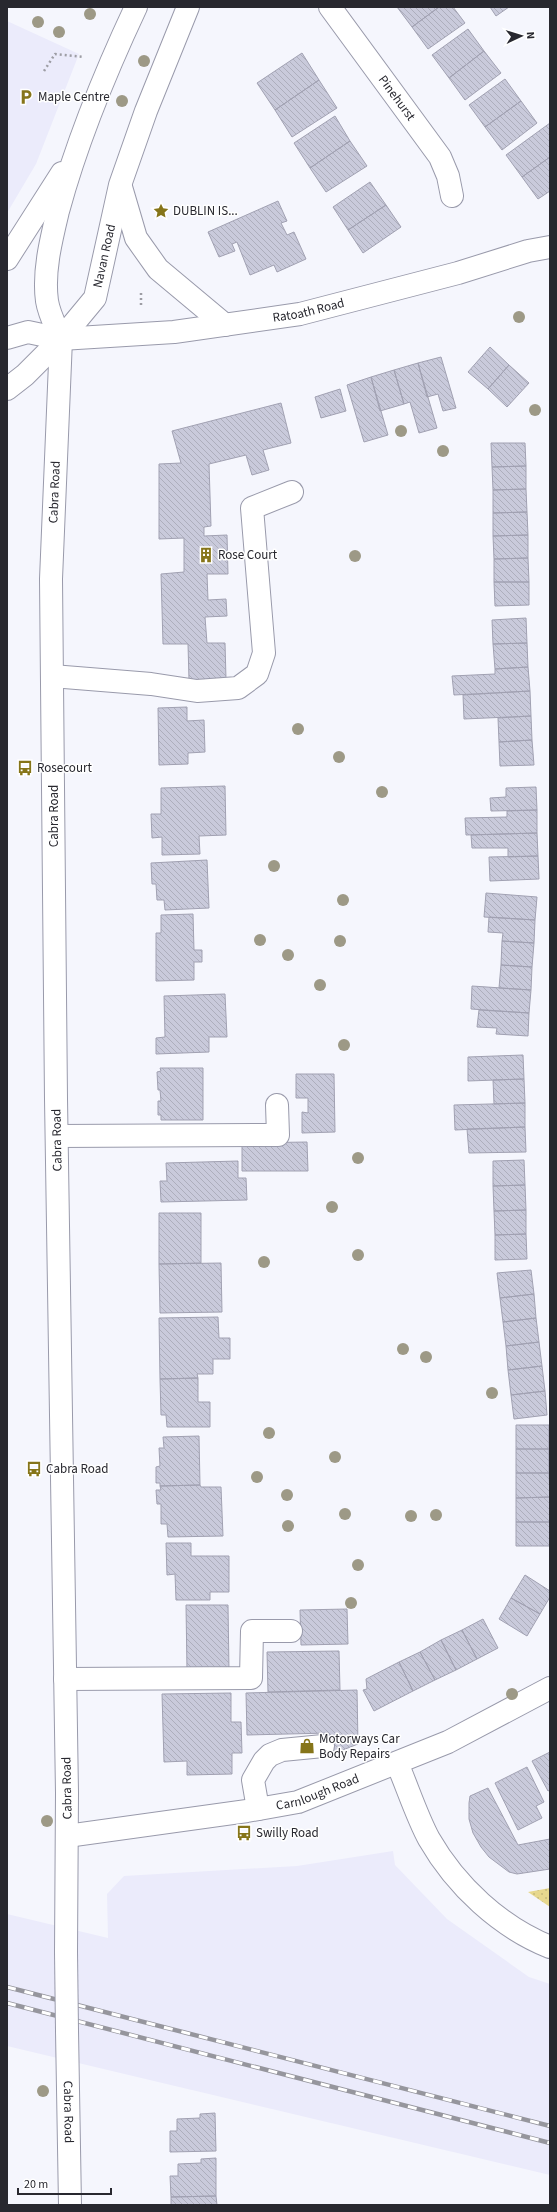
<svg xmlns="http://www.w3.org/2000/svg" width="557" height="2212" font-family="'Source Sans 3',sans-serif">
  <defs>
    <pattern id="grass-dots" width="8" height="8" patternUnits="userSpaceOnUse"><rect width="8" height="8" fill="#e7d88e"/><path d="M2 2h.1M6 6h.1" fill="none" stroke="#c6b97b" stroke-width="1.8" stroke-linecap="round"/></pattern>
    <pattern id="building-back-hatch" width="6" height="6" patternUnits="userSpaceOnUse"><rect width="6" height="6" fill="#c9cadb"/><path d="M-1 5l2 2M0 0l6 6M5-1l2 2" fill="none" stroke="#adaebc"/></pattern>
  </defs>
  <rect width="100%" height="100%" fill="#f5f6fd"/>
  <!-- built -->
  <path fill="#ebebfb" d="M7,21l72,33 -43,110 -29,49z
    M393,1851l2,14 52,54 82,58 21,7v191l-543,-129v-132l101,24 -1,-44 17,-18 173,-10z"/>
  <!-- grass -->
  <path fill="url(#grass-dots)" d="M550,1888v19l-22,-15z"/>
  <!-- building -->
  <path fill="url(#building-back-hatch)" stroke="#a1a1b2" d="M397,7h42l-27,20z
    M439,7h14l12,16 -37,26 -16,-22z
    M490,7h19l-13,9z
    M468,29l16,22 -35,27 -17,-23z
    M484,51l17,22 -36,27 -16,-22z
    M302,53l17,27 -44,30 -18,-27z
    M505,79l16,22 -36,26 -16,-22z
    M319,80l18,28 -45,29 -17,-27z
    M521,101l16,22 -35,27 -17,-23z
    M335,116l15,25 -40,27 -16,-25z
    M550,123v34l-28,20 -16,-22z
    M350,141l17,25 -41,26 -16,-24z
    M550,157v34l-12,8 -16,-22z
    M370,182l16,23 -38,25 -15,-23z
    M278,201l9,20 -6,2 6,12 7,-3 12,27 -29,13 -3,-7 -24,10 -13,-33 -5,2 3,7 -16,6 -11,-25z
    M386,205l15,22 -38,26 -15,-23z
    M490,347l19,18 -21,24 -20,-17z
    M441,357l15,51 -13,3 -5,-17 -11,3 -9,-34z
    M418,363l19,65 -18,5 -9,-31 -6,2 -10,-34z
    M509,365l20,18 -22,24 -19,-18z
    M394,370l10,34 -24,7 -9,-34z
    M371,377l17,58 -24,7 -17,-57z
    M340,389l6,22 -25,7 -6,-21z
    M281,403l10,40 -28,7 6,20 -17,5 -6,-20 -37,9 2,62 -7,1v9l23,-1 1,39h-21l1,26 18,-1 1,17 -22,1 2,26h18l1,36 -37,1 -1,-36h-25l-2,-70 23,-2v-34l-25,1v-75l22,-1 -9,-32z
    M491,443h34l1,23 -34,1z
    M526,466v23l-33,1 -1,-23z
    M526,489l1,23 -34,1v-23z
    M527,512l1,23 -35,1v-23z
    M528,535v23l-34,1 -1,-23z
    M528,558l1,24h-35v-23z
    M494,582h35v23l-34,1z
    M526,618l1,25 -34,1 -1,-24z
    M527,643l1,24 -33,2 -2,-25z
    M528,667l2,24 -76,4 -2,-19 43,-2v-5z
    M530,691l1,25 -67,3 -1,-24z
    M187,707v14l17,-1 1,32 -17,1v11l-29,1 -1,-57z
    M531,716l1,24 -33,2 -1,-24z
    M532,740l2,25 -34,1 -1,-24z
    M225,786l1,49 -27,1 1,18 -38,1v-18l-10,1 -1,-24h10v-26z
    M536,787l1,23 -46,1 -1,-13 16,-1v-9z
    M537,810v23l-71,2 -1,-17 42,-1v-6z
    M537,833l1,23 -30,1v-9h-36l-1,-13z
    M538,856l1,23 -49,2 -1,-24z
    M207,860l2,48 -44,2 -1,-10h-7l-1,-16h-4l-1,-21z
    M486,893l51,4 -2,23 -51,-3z
    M193,914l1,36h8v12h-8v18l-38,1v-48h5v-18z
    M489,917l46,3 -1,23 -32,-2 1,-8 -15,-1z
    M502,941l32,2 -2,24 -31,-2z
    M501,965l31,2 -1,23 -32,-2z
    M472,986l59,4 -2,23 -58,-4z
    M225,994l2,43h-18v15l-53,2v-16l9,-1 -1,-41z
    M479,1010l50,3 -1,23 -32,-2 1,-6 -20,-1z
    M523,1055l1,24 -56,2v-24z
    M160,1068h43v52h-42v-5h-3v-14h3l-1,-11h-2l-1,-18 4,-1z
    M296,1074h38l1,58 -33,1v-21l6,1v-15h-12z
    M524,1079l1,24 -31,1 -1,-24z
    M525,1103v24l-70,3 -1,-25z
    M525,1127l1,25 -57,1 -2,-24z
    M307,1142l1,29h-66v-28z
    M524,1160l1,25 -32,1v-25z
    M238,1161v17h8l1,22 -86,2 -1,-21h7l-1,-18z
    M525,1185l1,25 -32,1 -1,-25z
    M526,1210v24l-31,1 -1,-24z
    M159,1213h42v50l-42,1z
    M526,1234l1,25 -32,1v-25z
    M221,1263l1,49 -62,1 -1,-49z
    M531,1270l3,24 -34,4 -3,-25z
    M534,1294l2,24 -33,4 -3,-24z
    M218,1317l1,21h11v21h-17v15h-16l1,4 -38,1 -1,-61z
    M536,1318l3,24 -33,4 -3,-24z
    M539,1342l3,24 -34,4 -2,-24z
    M542,1366l3,25 -34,4 -3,-25z
    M198,1378v24h12v25h-43l-1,-12h-5l-1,-36z
    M545,1391l2,24 -33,4 -3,-24z
    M516,1425h33v24h-33z
    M199,1436l1,49 -40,1v-3h-4v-16l4,-1 -1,-18h5l-1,-11z
    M516,1449h33v24h-33z
    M516,1473h33l1,24 -34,1z
    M200,1485l1,2h20l2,49 -55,1 -1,-13h-6v-20h-4l-1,-14h5l-1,-4z
    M550,1497v25h-34v-24z
    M516,1522h34v24h-34z
    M166,1543h25v13h38v36h-19v8h-34l-1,-26 -8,1z
    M525,1575l25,16v6l-10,17 -29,-16z
    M511,1598l29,16 -13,22 -28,-17z
    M186,1605h42l1,66h-42z
    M347,1609l1,35 -47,1 -1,-35z
    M483,1619l15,29 -21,11 -15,-29z
    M462,1630l15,29 -21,11 -15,-30z
    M441,1640l15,30 -21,10 -15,-28z
    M339,1651l1,39 -72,2 -1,-40z
    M420,1652l15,28 -22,11 -14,-29z
    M399,1662l14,29 -39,20 -11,-21 4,-1 -1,-10z
    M357,1690l1,54 -28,11 -1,-22 -82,2 -1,-42z
    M231,1693v29h10l1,31h-10v21l-45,1v-14l-23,1 -2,-68z
    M550,1752v38l-2,1 -16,-30z
    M527,1767l17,35 -8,4 6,12 -24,12 -23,-47z
    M488,1788l30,57 32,-6v30l-33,5 -8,-2 -20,-15 -8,-10 -8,-14 -4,-14v-16l1,-7z
    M215,2113l1,38 -46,1v-21h7v-12l23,-1v-4z
    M216,2158v38l-45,1 -1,-21h8v-12l23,-1v-4z
    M216,2196l1,9h-46v-8z"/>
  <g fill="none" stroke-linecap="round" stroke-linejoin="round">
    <defs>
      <g id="minor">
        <path id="s1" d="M330,7l110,150 8,19 4,20"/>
        <path d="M52,676l99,8 46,7 41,-3 19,-14 7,-21 -12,-145 40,-16"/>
        <path d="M57,1136l221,-1 -1,-30"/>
        <path d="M65,1679l186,-1 1,-47h39"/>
        <path d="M397,1763c10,23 20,54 32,76 27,47 71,88 121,108"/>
        <path d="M258,1809l-5,-29 11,-19 6,-6 12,-5 41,-4"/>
        <path id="s2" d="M67,1836l180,-25 51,-9 150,-60 102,-54"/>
      </g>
      <g id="major">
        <path d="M121,187l15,51 22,31 67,56"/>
        <path d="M7,259l55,-86"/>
        <path id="s3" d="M7,338l21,-6 33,7 113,-7 126,-18 158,-41 70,-22 22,-4"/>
        <path id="s4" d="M7,389l18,-14 36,-36 34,-41 25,-113 26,-74 42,-104"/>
        <path id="s5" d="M66,1952l1,-159 -11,-694 -5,-520 10,-240c-5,-12 -12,-25 -14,-38 -4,-29 4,-61 11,-90 19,-70 47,-138 78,-204"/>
        <path id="s6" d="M67,2031l3,174"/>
      </g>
    </defs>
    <!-- minor casing -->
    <use href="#minor" stroke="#999aab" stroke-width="24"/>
    <!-- major casing -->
    <use href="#major" stroke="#999aab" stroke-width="24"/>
    <!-- path -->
    <path stroke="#9d9da4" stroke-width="2.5" stroke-dasharray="2 3" stroke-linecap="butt" d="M44,71l11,-17 29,3
      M141,305v-14"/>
    <!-- minor -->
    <use href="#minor" stroke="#fff" stroke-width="22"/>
    <!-- major -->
    <use href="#major" stroke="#fff" stroke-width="22"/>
    <defs>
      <path id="rail" d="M7,1987l543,139
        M7,2003l543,140"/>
    </defs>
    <!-- rail casing -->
    <use href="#rail" stroke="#96969d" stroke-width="4.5"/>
    <!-- rail -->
    <use href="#rail" stroke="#fff" stroke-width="3" stroke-dasharray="9" stroke-linecap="butt"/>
    <defs>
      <path id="major-bridge" d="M66,1952l1,79"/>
    </defs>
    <!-- major-bridge casing -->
    <use href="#major-bridge" stroke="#999aab" stroke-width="24" stroke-linecap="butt"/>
    <!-- major-bridge -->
    <use href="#major-bridge" stroke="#fff" stroke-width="22"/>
  </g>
  <!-- trees -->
  <g fill="#9d9986">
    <circle cx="90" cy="14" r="6"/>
    <circle cx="38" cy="22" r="6"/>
    <circle cx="59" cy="32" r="6"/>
    <circle cx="144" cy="61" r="6"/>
    <circle cx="122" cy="101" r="6"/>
    <circle cx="519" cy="317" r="6"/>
    <circle cx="535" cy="410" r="6"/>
    <circle cx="401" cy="431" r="6"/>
    <circle cx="443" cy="451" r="6"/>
    <circle cx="355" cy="556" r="6"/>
    <circle cx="298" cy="729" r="6"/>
    <circle cx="339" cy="757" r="6"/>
    <circle cx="382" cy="792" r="6"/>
    <circle cx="274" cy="866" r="6"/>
    <circle cx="343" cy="900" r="6"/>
    <circle cx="260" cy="940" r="6"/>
    <circle cx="340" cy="941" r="6"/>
    <circle cx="288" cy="955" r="6"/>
    <circle cx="320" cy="985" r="6"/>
    <circle cx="344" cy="1045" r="6"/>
    <circle cx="358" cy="1158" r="6"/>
    <circle cx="332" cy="1207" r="6"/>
    <circle cx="358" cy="1255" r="6"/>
    <circle cx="264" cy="1262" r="6"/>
    <circle cx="403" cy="1349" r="6"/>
    <circle cx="426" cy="1357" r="6"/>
    <circle cx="492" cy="1393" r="6"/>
    <circle cx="269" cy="1433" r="6"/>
    <circle cx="335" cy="1457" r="6"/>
    <circle cx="257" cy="1477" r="6"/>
    <circle cx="287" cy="1495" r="6"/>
    <circle cx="345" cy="1514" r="6"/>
    <circle cx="436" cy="1515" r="6"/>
    <circle cx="411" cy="1516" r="6"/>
    <circle cx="288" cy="1526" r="6"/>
    <circle cx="358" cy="1565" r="6"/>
    <circle cx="351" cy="1603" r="6"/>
    <circle cx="512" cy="1694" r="6"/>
    <circle cx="47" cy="1821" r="6"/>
    <circle cx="43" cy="2091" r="6"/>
  </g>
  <!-- icons -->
  <defs>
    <symbol id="parking-bare" viewBox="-9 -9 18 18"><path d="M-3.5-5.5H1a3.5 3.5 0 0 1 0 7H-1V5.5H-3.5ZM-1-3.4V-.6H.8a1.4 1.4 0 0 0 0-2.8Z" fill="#867519" stroke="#fff" stroke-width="2.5" paint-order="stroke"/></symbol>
    <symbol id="sight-bare" viewBox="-9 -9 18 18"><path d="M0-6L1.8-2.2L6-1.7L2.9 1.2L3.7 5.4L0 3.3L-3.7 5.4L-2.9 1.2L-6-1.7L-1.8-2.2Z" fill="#867519" stroke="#fff" stroke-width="2.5" paint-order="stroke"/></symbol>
    <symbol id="building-bare" viewBox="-9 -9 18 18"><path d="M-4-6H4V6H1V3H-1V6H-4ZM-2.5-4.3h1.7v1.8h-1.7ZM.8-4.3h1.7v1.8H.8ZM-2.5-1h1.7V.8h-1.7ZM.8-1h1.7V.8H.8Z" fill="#867519" stroke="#fff" stroke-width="2.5" paint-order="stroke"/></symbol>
    <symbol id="bus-bare" viewBox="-9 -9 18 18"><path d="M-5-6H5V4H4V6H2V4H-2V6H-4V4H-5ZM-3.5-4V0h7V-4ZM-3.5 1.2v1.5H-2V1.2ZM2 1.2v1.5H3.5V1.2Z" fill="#867519" stroke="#fff" stroke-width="2.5" paint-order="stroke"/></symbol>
    <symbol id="shop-bare" viewBox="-9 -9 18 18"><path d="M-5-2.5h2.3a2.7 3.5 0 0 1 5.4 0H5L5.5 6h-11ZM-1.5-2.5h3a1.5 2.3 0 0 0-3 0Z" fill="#867519" stroke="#fff" stroke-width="2.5" paint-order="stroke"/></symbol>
  </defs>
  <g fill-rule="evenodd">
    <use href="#parking-bare" x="15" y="86" width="22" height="22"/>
    <use href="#sight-bare" x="150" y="200" width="22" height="22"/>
    <use href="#building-bare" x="195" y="544" width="22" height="22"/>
    <use href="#bus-bare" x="14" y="757" width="22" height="22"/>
    <use href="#bus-bare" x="23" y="1458" width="22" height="22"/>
    <use href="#shop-bare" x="296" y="1735" width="22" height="22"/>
    <use href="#bus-bare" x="233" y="1822" width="22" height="22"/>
  </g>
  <g text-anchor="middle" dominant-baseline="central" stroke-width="3" stroke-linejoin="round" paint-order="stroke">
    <!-- poi labels -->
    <g font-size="13" fill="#28282f" stroke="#fff" text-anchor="start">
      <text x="38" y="97">Maple Centre</text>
      <text x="173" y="211">DUBLIN IS...</text>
      <text x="218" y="555">Rose Court</text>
      <text x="37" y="768">Rosecourt</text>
      <text x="46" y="1469">Cabra Road</text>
      <text x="319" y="1739">Motorways Car<tspan x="319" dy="15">Body Repairs</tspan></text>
      <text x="256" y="1833">Swilly Road</text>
    </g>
    <!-- street labels -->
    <g font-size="13" fill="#28282f" stroke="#fff">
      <text stroke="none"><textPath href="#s1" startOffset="113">Pinehurst</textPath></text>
      <text stroke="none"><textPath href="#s4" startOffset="170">Navan Road</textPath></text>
      <text stroke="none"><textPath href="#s3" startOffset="305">Ratoath Road</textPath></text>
      <text stroke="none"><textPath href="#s5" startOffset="1460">Cabra Road</textPath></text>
      <text transform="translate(54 816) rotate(-90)">Cabra Road</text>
      <text transform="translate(57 1140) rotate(-91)">Cabra Road</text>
      <text transform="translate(67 1788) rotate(-91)">Cabra Road</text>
      <text stroke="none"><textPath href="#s2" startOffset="255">Carnlough Road</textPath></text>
      <text stroke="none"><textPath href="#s6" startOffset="81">Cabra Road</textPath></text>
    </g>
  </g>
  <!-- border -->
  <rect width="557" height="2212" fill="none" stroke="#28282f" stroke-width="16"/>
  <!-- north arrow -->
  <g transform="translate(521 36) rotate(86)" stroke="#ffffff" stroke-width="3" paint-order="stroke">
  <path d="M0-3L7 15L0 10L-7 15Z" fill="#28282f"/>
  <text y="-6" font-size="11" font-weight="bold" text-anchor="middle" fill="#28282f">N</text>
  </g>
  <!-- scale -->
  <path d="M18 2188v6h93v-6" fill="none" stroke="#28282f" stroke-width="2"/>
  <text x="24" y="2188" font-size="12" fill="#28282f" stroke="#ffffff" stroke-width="3" paint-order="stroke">20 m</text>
</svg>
